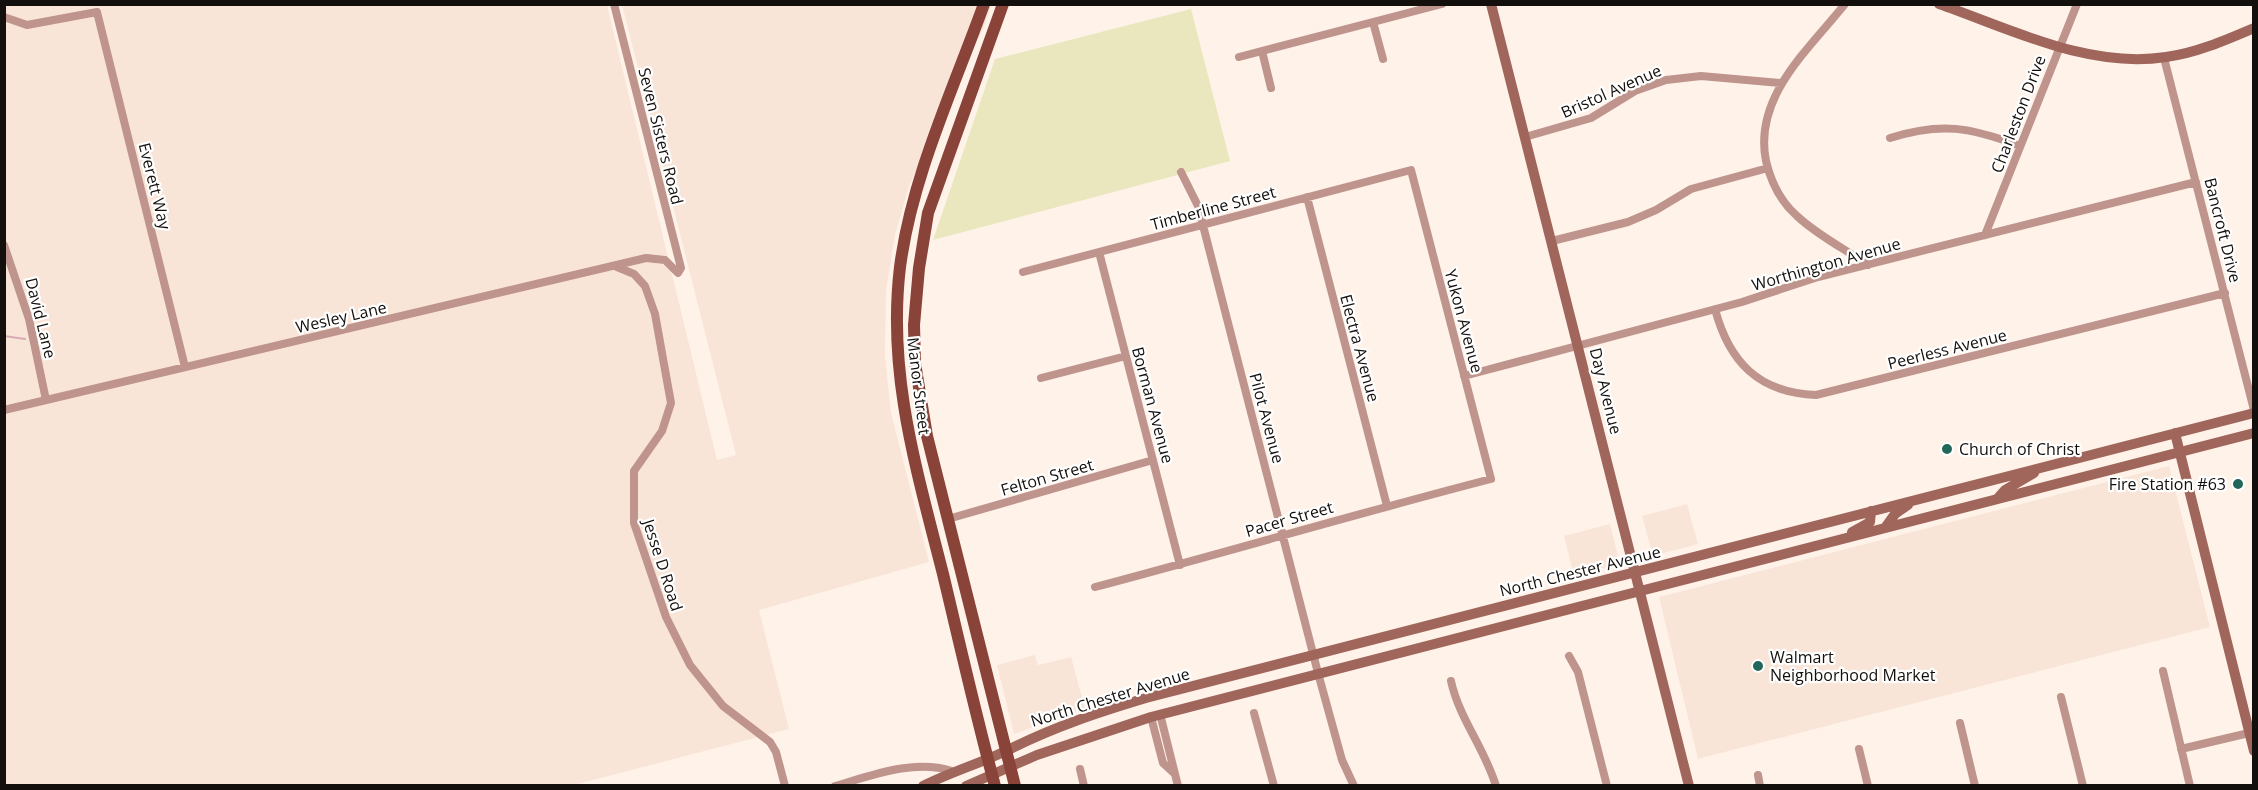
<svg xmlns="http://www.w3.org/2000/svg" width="2258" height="790" font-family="'Open Sans',sans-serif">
  <rect width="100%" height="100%" fill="#fff2e9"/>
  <!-- built -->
  <path fill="#f9e5d8" d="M5,5h602l110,455 19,-5 -114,-450h369l-6,19 -76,162 -14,49 -9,56 -1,65 6,57 38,149 -170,48 30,119 -215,56 -569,1z
    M2169,466l41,161 -512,132 -39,-162z
    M1687,504l11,40 -38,10 -8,-2 -10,-36z
    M1610,524l8,32 -2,8 -42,12 -10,-40z
    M1035,655l3,10 33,-8 14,51 -71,26 -17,-69z"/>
  <!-- green -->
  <path fill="#eae7bf" d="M1191,9l39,152 -297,79 62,-181z"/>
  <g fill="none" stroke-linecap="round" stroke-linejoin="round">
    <!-- stream -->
    <path stroke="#daabb4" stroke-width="2" d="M4,336l21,3"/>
    <!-- street -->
    <path stroke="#be948d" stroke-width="8" d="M1845,4c-36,45 -92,93 -79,157 5,21 15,41 31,55 20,19 48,33 71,49
      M4,17l23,8 70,-13 88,355
      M1373,22l10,37
      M1262,51l9,37
      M1239,57l203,-53
      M2164,58l90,352
      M1525,137l66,-19 44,-27 31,-11 35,-4 80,7
      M1890,138c51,-16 80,-11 130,8
      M1181,172l17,34 120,467 24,87 12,26
      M1307,197l80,309
      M1985,235l92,-231
      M1552,241l76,-19 28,-12 35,-21 77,-21
      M4,245l25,74 17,81
      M1099,252l81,313
      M617,267l17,7 11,12 10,28 16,89 -9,28 -28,40v52l32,94 24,48 33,41 47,36 6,10 9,34
      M1023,272l388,-102 80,309c-132,34 -264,73 -396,108
      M1715,309c14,53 44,84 101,86l409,-102
      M1464,376l278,-74 76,-25 378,-95
      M1041,378l85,-22
      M4,410l642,-152 19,2 13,13 3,-5 -67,-264
      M948,519l205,-59
      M1569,656l9,16 29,114
      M2163,671l27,115
      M1451,681c8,37 34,68 45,105
      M2061,697l22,89
      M1254,713l20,73
      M1151,717l12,46 12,11 -15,-60
      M1960,723l15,63
      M1859,749l9,37
      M2181,749l68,-16
      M1080,769l4,17
      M1175,774l3,12
      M1758,775l2,11
      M835,786c38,-11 79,-27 117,-15"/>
    <!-- secondary -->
    <path stroke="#a0665b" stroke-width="10" d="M1491,4l198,782
      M1939,4c72,25 149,65 227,53 30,-4 60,-17 88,-29
      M2175,433l79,318
      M1998,498l7,-8 29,-17
      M1885,528l10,-14 13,-9
      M1852,532l18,-10 1,-11
      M923,786c28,-14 58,-23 85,-36 46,-23 88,-37 138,-52l1108,-285
      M966,786l71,-31 114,-38 1103,-284"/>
    <!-- primary -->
    <path stroke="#894338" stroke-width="12" d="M984,4c-31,86 -72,172 -84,263 -13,108 17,204 43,307 17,71 33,142 52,212
      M1003,4l-75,209 -9,55 -5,57 1,38 12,73 88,350"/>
  </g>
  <!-- markers -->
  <g fill="#226759" stroke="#fff" stroke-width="2">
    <circle cx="1947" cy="449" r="6"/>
    <circle cx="2238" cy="484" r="6"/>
    <circle cx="1758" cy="666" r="6"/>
  </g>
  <g text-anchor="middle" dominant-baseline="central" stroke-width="4.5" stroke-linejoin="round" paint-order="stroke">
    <!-- street labels -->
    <g font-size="16" fill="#130f0c" stroke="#fff">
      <text transform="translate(1611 91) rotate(-24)">Bristol Avenue</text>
      <text transform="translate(2018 114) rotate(-69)">Charleston Drive</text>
      <text transform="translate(661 136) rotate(76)">Seven Sisters Road</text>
      <text transform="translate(155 186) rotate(76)">Everett Way</text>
      <text transform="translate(1213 208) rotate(-15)">Timberline Street</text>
      <text transform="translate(2223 230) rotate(76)">Bancroft Drive</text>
      <text transform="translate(1826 264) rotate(-16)">Worthington Avenue</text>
      <text transform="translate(341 317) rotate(-13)">Wesley Lane</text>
      <text transform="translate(41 318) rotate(76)">David Lane</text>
      <text transform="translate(1464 321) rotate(75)">Yukon Avenue</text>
      <text transform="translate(1360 348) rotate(75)">Electra Avenue</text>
      <text transform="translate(1947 349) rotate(-14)">Peerless Avenue</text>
      <text transform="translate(919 386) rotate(83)">Manor Street</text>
      <text transform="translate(1606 391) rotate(76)">Day Avenue</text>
      <text transform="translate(1153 405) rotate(75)">Borman Avenue</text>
      <text transform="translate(1267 418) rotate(75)">Pilot Avenue</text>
      <text transform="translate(1047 477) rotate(-16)">Felton Street</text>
      <text transform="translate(1289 519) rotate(-16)">Pacer Street</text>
      <text transform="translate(663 565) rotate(72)">Jesse D Road</text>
      <text transform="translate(1580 571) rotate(-14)">North Chester Avenue</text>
      <text transform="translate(1110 697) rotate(-17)">North Chester Avenue</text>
    </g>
    <!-- poi labels -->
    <g font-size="16" fill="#130f0c" stroke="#fff" text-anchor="start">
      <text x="1959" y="449">Church of Christ</text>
      <text x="2226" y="484" text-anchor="end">Fire Station #63</text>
      <text x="1770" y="657">Walmart<tspan x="1770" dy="18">Neighborhood Market</tspan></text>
    </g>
  </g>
  <!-- border -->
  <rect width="2258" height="790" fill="none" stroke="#130f0c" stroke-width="12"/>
</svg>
